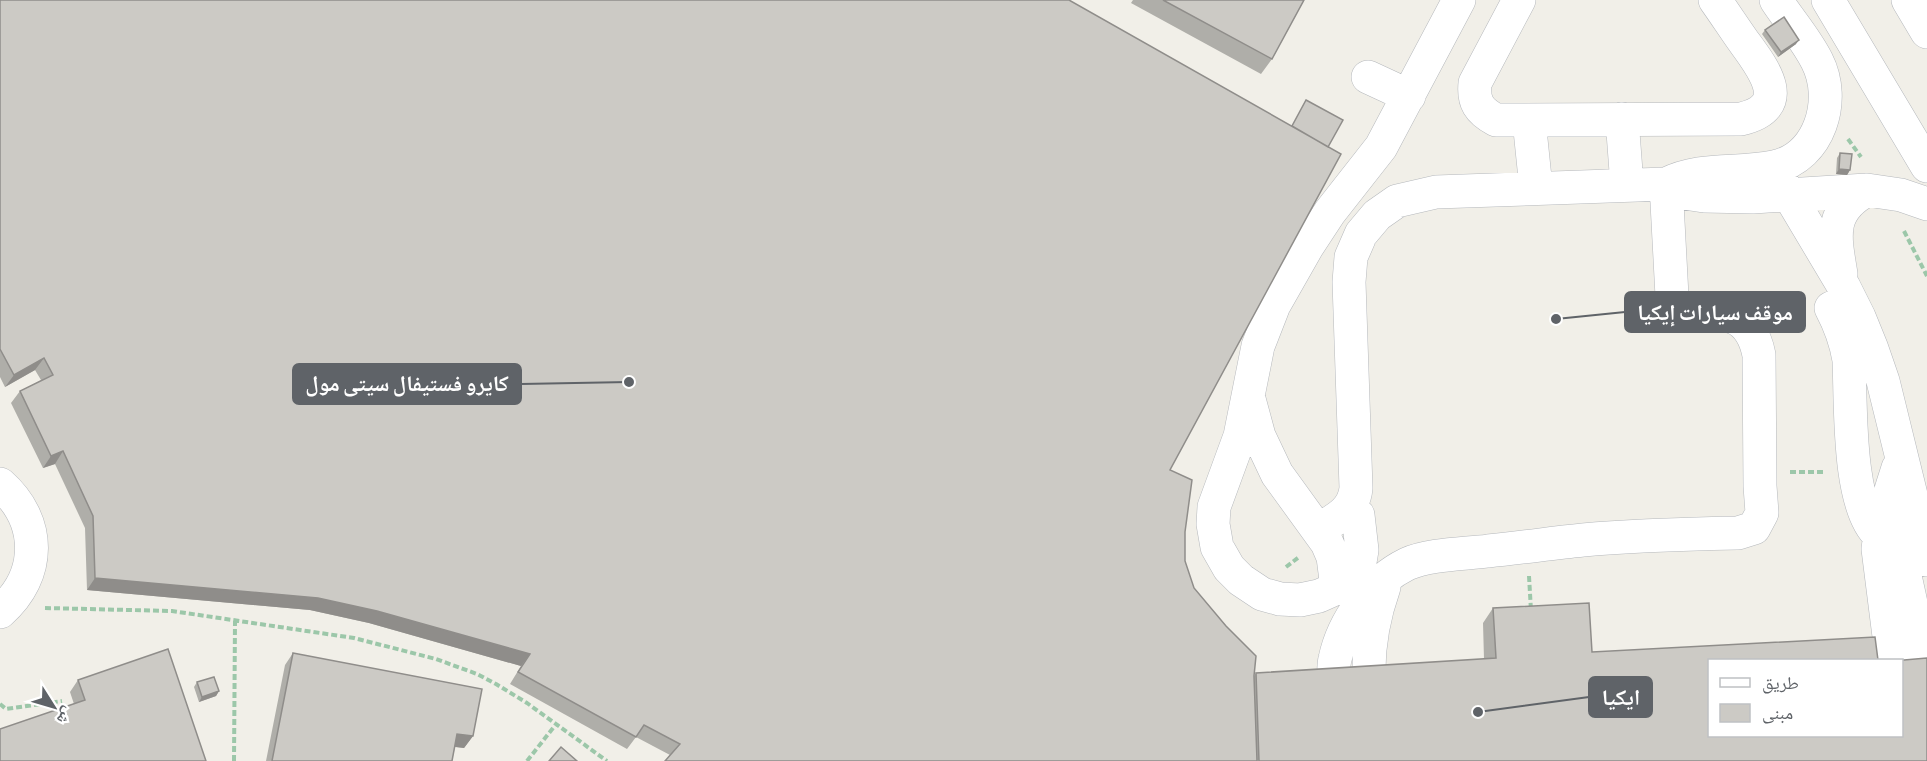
<svg xmlns="http://www.w3.org/2000/svg" width="1927" height="761" font-family="'Alegreya Sans','Noto Naskh Arabic',sans-serif">
  <rect width="100%" height="100%" fill="#f1efe8"/>
  <g fill="none" stroke-linecap="round" stroke-linejoin="round">
    <defs>
      <path id="minor" d="M1519,0l-44,83c-2,19 4,28 21,37l245,-1c52,-12 23,-50 3,-77 -10,-14 -19,-28 -29,-42
        M1828,0l99,166
        M1908,0l19,32
        M1368,77l41,19
        M1622,119l5,66
        M1529,120l7,68
        M1773,168l71,119 15,30 13,32 11,32 44,179
        M1666,184c37,-18 70,-9 108,-17 46,-10 63,-67 43,-106 -11,-22 -28,-41 -41,-61
        M1841,274c-6,-37 -13,-63 26,-84
        M1831,308c9,17 15,34 18,52 2,42 -2,147 30,175
        M1249,399l10,37 18,38 50,69 6,14 4,31
        M1898,468l-7,22 -1,17 36,165
        M0,484c42,37 42,91 0,128
        M1349,508l9,7 4,35 -2,12 -5,10 -8,9 -10,7 -18,8 -19,4 -20,-1 -18,-5 -21,-14 -12,-12 -12,-21 -4,-23 1,-17 26,-71 18,-90 16,-41 33,-58 23,-35 51,-65 78,-147
        M1881,526l-3,23 14,111
        M1318,530c18,-11 36,-19 38,-42l-7,-206 2,-25 10,-23 16,-19 20,-14 39,-9 230,-8 18,9 20,3 49,1 114,-7 34,5 26,9
        M1369,679c-1,-32 4,-61 15,-92
        M1334,682c0,-8 -1,-16 1,-23 8,-38 37,-78 72,-95 22,-10 57,-10 81,-13 32,-3 64,-8 95,-11 52,-5 104,-6 155,-7l16,-5 8,-15 -2,-27 -1,-131c-10,-51 -45,-41 -86,-40l-7,-131"/>
    </defs>
    <!-- minor casing -->
    <use href="#minor" stroke="#b5b8bc" stroke-width="34"/>
    <!-- path -->
    <path stroke="#9cc7a9" stroke-width="4" stroke-dasharray="6 3" stroke-linecap="butt" d="M1848,139l13,18
      M1904,231l23,45
      M1790,472h35
      M1286,567l13,-10
      M1529,576l2,35
      M45,608l127,3 182,27 82,21 41,15 19,10 31,19 80,58
      M0,704l6,5 56,-8
      M234,761l1,-140
      M527,761l30,-38"/>
    <!-- minor -->
    <use href="#minor" stroke="#fff" stroke-width="33"/>
  </g>
  <!-- wall -->
  <path fill="#afaea9" d="M0,0l1292,126 14,-26 22,47 -158,323 15,62v29l9,27 60,88 2,-3 228,-14 -1,-36 10,-15 99,44 286,8 49,101h-1262l5,-6 -34,-18 -9,12 -117,-65 11,-18 -152,-43 -59,-13 -223,-20 -2,-62 -30,-64 -12,4 -32,-65 9,-12 21,-11 -6,-10 -30,17 -5,-10z
    M1133,0h171l-32,59 -11,15 -130,-71z
    M1765,30l31,14 -18,13 -16,-23z
    M1840,153l10,17 -3,5 -11,-1 1,-16z
    M293,653l180,83 -9,12 -9,-1 -3,14h-186l19,-96z
    M78,680l128,81 -132,-57 -4,-12z
    M197,682l22,9 -3,5 -17,6 -5,-15z"/>
  <!-- shaded-wall -->
  <path fill="#8f8d8a" d="M1799,40l-3,4 -18,13 3,-5z
    M1839,169l11,1 -3,5 -11,-1z
    M44,358l-9,12 -30,17 9,-12z
    M63,451l-8,13 -12,4 8,-12z
    M95,578l223,20 59,13 153,43 -9,12 -152,-43 -59,-13 -223,-20z
    M219,691l-3,5 -17,6 3,-5z
    M457,734l16,2 -9,12 -15,-2z"/>
  <!-- building -->
  <path fill="#cccac5" stroke="#8f8d8a" stroke-width="1.5" fill-rule="evenodd" d="M0,0h1069l272,154 -171,316 22,10 -7,52v29l9,27 32,38 30,30 -2,20 3,85h-592l15,-17 -36,-19 -8,12 -118,-65 12,-18 -153,-43 -59,-13 -223,-20 -2,-62 -30,-65 -12,5 -31,-65 33,-16 -9,-17 -30,17 -14,-26z
    M1163,0h141l-32,59z
    M1784,17l15,23 -18,12 -16,-22z
    M1306,100l37,20 -15,27 -36,-21z
    M1840,153l12,1 -2,16 -11,-1z
    M1589,603l3,49 283,-15 3,23h26l23,-2v103h-668l-3,-88 240,-15 -3,-50zM1710,660h192v75h-192z
    M168,649l38,112h-206v-32l85,-29 -7,-20z
    M293,653l189,36 -9,47 -16,-2 -5,27h-180z
    M214,677l5,14 -17,6 -5,-15z
    M561,747l16,14h-28z"/>
  <!-- callouts -->
  <path fill="none" stroke="#5f6368" stroke-width="2" d="M1556 319L1625 312M629 382L521 384M1478 712L1589 697"/>
  <g fill="#5f6368" stroke="#fff" stroke-width="2">
    <circle cx="1556" cy="319" r="6"/>
    <circle cx="629" cy="382" r="6"/>
    <circle cx="1478" cy="712" r="6"/>
  </g>
  <g fill="#5f6368" stroke="#5f6368" stroke-width="2">
    <rect x="1625" y="292" width="180" height="40" rx="6"/>
    <rect x="293" y="364" width="228" height="40" rx="6"/>
    <rect x="1589" y="677" width="63" height="40" rx="6"/>
  </g>
  <g font-size="22" text-anchor="middle" font-weight="bold" fill="#fff">
    <text x="1715" y="320">موقف سيارات إيكيا</text>
    <text x="407" y="391">كايرو فستيفال سيتى مول</text>
    <text x="1621" y="705">ايكيا</text>
  </g>
  <!-- legend -->
  <rect x="1708" y="659" width="195" height="78" fill="#ffffff" stroke="#bfc1c3" stroke-width="1.5"/>
  <rect x="1720" y="678" width="30" height="9" fill="#ffffff" stroke="#bfc1c3" stroke-width="1.5"/>
  <text x="1762" y="689" font-size="18" fill="#5f6368">طريق</text>
  <rect x="1720" y="704" width="30" height="18" fill="#cccac5" stroke="#bfc1c3" stroke-width="1.5"/>
  <text x="1762" y="719" font-size="18" fill="#5f6368">مبنى</text>
  <!-- north arrow -->
  <g transform="translate(54 707) rotate(127)" stroke="#ffffff" stroke-width="4.5" paint-order="stroke">
  <path d="M0-4.5L10 22L0 15L-10 22Z" fill="#5f6368"/>
  <text y="-9" font-size="16" font-weight="bold" text-anchor="middle" fill="#5f6368">ش</text>
  </g>
</svg>
